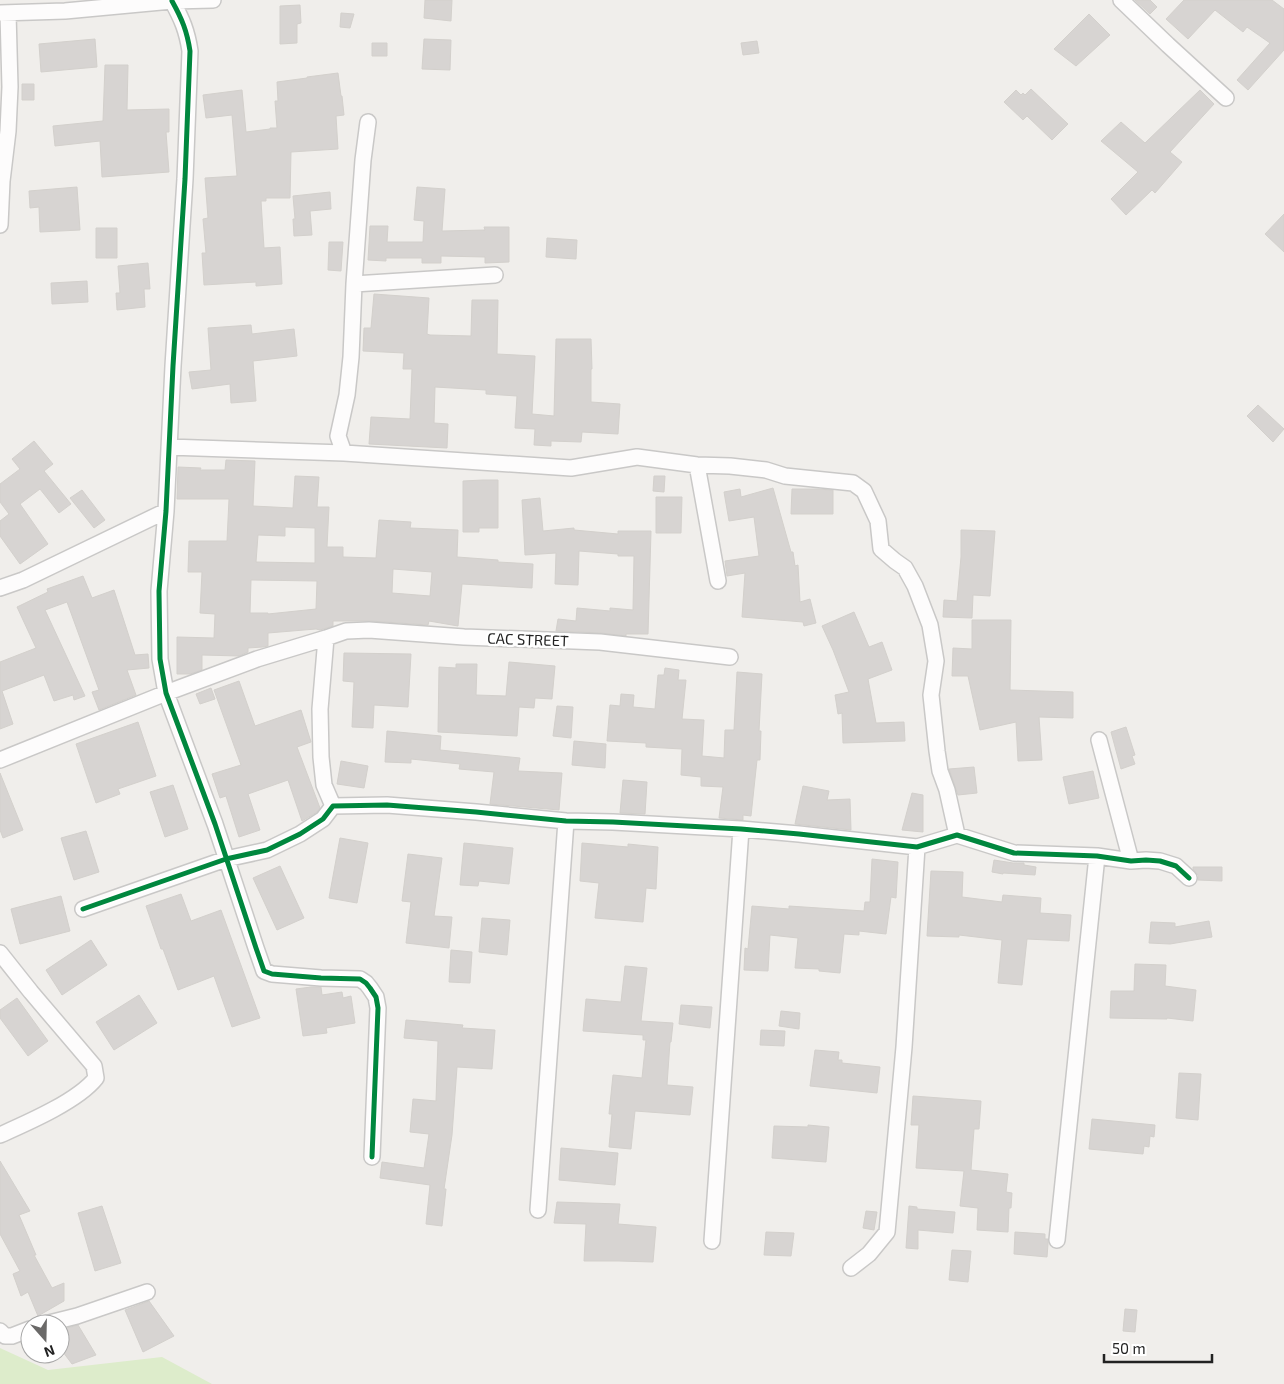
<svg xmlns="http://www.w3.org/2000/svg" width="1284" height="1384" font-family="'Exo 2',sans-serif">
  <rect width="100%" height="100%" fill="#f0eeeb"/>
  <!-- grass -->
  <path fill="#ddeccb" d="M0,1348l48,22 114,-13 50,27h-212z"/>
  <!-- building -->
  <path fill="#d7d4d2" stroke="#d3d0cc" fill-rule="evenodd" d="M425,0h27l-1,21 -27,-3z
    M1135,0h15l7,7 -7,7z
    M1184,0h88l12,9v41l-36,40 -11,-10 33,-37 -23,-16 -4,5 -28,-22 -27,29 -22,-20z
    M300,5l1,18 -4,1v19l-17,1v-38z
    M341,13l13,1 -4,14 -10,-1z
    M1089,14l21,21 -34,31 -22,-17z
    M95,39l2,28 -56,5 -2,-28z
    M424,39l27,1 -1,30 -28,-1z
    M757,41l2,12 -16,2 -2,-12z
    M372,43h15v13h-15z
    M105,65h23l-1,45 42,-1v23h-3l3,40 -67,5 -2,-36 -45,5 -2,-20 50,-5z
    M338,73l3,23h1l2,19 -8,1 2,33 -47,3 -1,46h-24v3h-5l3,47 16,-1 2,37 -26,2v-4l-52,3 -2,-32h4l-3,-34 5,-1 -3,-40 32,-2 -5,-61 -26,3 -3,-23 39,-5 4,42 24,-3v-1h7l-2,-27h3l-1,-19 30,-4v-1z
    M22,84h12v16h-12z
    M1031,89l37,35 -16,16 -25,-24 -4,4 -19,-18 12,-12 5,5 2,-2 2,2z
    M1200,90l14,14 -44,48 12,10 -27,31 -3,-3 -26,25 -15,-16 27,-27 -37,-31 20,-19 24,21z
    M77,187l3,43 -40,2 -1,-25 -9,1 -1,-17z
    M417,187l28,2 -3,42 43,-1 -1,-3h25v35l-24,1v-6l-44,-1v7h-19v-5h-36v3l-18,-1 2,-34h18l-1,16h36l1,-21 -10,-1z
    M330,192l1,17 -21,2 2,24 -18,1 -1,-17h2l-2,-23z
    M1284,214v38l-19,-18z
    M96,228h21v30h-21z
    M547,238l30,2 -1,19 -30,-2z
    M329,242h14l-2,29 -13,-1z
    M148,263l2,26h-6l1,18 -28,3 -1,-17h4l-2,-27z
    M87,281l1,21 -36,2 -1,-21z
    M374,294l55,4 -2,36 3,1 41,1 1,-36h26l-1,54 38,2 -3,58 22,2 2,-77h35l1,30h-1v33l29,2 -2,30 -36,-2 -1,10 -30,-1v5l-17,-1 1,-16 -20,-1 2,-32 -31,-2v-4l-51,-3 -1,36 14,1 -1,24 -78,-4 2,-27 39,2 2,-50h-9l1,-16 -41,-2 1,-23h7z
    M251,325l1,9 42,-5 3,27 -44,5 3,40 -25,2 -1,-19 -38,5 -3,-17 22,-2 -3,-42z
    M1258,405l26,24 -11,13 -26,-26z
    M34,441l19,23 -9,7 27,33 -12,9 -19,-24 -20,15 28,40 -28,20 -20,-28v-15l9,-7 -9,-12v-18l20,-15 -8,-10z
    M226,460l29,1 -2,45 40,2 2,-32 24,1 -2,30h12l-2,40h16v10l33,1 3,-38 32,2 -1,6 48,2 -1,27 41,3v2l35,2 -1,24 -70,-4 -4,42 -29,-5 -1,4 -58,-4h-37v5l-13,4 -4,-1 -48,4v13l-5,1 -15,1v4l-9,4 -37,-1v15l-12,4h-13v-37l37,1 1,-24 -15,-1 2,-41h-14l1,-31h38l2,-42h-52l1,-32 23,1 -1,2h25zM285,527l30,1v35l-59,-1 2,-27 27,1zM393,569l39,3 -2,24 -38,-3zM251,580l66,1 -1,28 -48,5v-1h-18z
    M654,476h11l-1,16 -11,-1z
    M483,480h15v48h-19v4h-16v-51z
    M773,488l18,64h2l2,14 3,-1 2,37 10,-3 6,24 -12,3 -1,-4 -61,-5 3,-44 -18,3 -2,-15 34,-5 -5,-39 -25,4 -5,-29 16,-3 1,8z
    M792,489h25l16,1v24h-42z
    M82,490l23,30 -11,8 -24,-30z
    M656,497h26l-1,36h-25z
    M540,498l3,33 31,-3v2l44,4v-3h33l-3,103h-22v2l-25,-3 -45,-2 2,-12 18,2 1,-13 33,3v-3l23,2 1,-54h-16v-2l-39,-3 -1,34 -23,-1 1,-31 -31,2 -3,-55z
    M961,530l34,1 -5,65 -17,-1 -1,23 -29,-1 1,-17 13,1 4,-44z
    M83,576l9,22 22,-8 21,65 13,-1 1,14 -22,2 9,25 -37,15 -7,-18 7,-2 -32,-88 -22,8 40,86 -11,4 -1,-5 -19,6 -10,-26 -42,16 11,33 -13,5v-67l36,-14 -19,-41 31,-15 -1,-3z
    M854,612l15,35 13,-5 10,28 -24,9 8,44 28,-1 1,19 -62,2 -1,-30 -4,1 -3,-19 14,-3 -16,-42 -11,-24z
    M972,620h39l-1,70 63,2v26l-34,-1 3,43 -24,1 -2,-39 -36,8 -12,-54h-16l1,-28 19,1z
    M344,653l67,1 -3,53 -34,-2 -1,23 -21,-1 2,-45 -11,-1z
    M509,662l46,4 -3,33 -17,-1 -1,10 -15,-1 -2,29 -79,-4 1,-65 17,1v-4h21l-1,31 30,1z
    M665,668l14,2 -1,10h8l-4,39 22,1 -2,36 22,2 1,-28h9l3,-58 25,2 -3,57h2l-1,29h-3l-6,56 -8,-1v5l-24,-2 4,-31 -22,-1v-9l-20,-2 1,-26 -36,-2v-4l-39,-2 3,-36 10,1 1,-12 13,1 -1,12 22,2 3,-34h6z
    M239,681l16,45 46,-16 10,32 -14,5 23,61 -3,4 -15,9 -14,-41 -40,14 12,36 -21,7 -13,-41 -6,2 -8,-24 29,-9 -27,-75z
    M211,688l4,11 -15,5 -4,-10z
    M557,706l16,1 -2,31 -18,-2z
    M138,722l18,54 -38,13 2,5 -24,9 -20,-59z
    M1126,727l9,28 -3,1 3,8 -14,5 -10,-37z
    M387,731l54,5 -1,14 80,8 -2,13 44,2 -3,37 -69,-6 4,-32 -35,-3 1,-5 -49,-5v4l-26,-1z
    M574,741l32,3 -1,24 -33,-3z
    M341,761l27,5 -4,22 -27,-4z
    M974,767l3,26 -19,2 -9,-26z
    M1093,771l6,27 -30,6 -6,-27z
    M0,773l23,57 -20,8 -3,-8z
    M623,780l24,2 -2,32 -25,-1z
    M173,785l15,44 -23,8 -15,-45z
    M803,786l26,5 -2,9 23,-1 1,31 -56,-6z
    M912,793l11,2v37l-21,-2z
    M86,831l13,41 -25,8 -13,-42z
    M340,838l28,5 -11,60 -28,-5z
    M464,843l49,5 -4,36 -30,-3 -1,5 -18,-1z
    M582,843l46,4v-3l30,3 -2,42 -10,-1 -3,34 -48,-4 4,-35 -19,-2z
    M408,854l34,4 -8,58 18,1 -3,31 -43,-5 5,-41 -9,-1z
    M872,859l26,3 -2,36 -5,-1 -5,37 -27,-3v4l-15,-1 -4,39 -21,-2v-2l-24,-1 3,-30 -28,-3 -2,36 -24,-1 1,-22 3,1 4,-43 37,3v-3l75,5 1,-9h5z
    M994,860l19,3h11v2l12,2 -1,8 -32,-2v1l-11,-2z
    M280,866l24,52 -27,12 -24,-52z
    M1193,867h29v14l-24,-1v-5l-5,-6z
    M931,871l32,1 -1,25 40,5 1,-7 38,3 -1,15 31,2 -2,26 -42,-2 -5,46 -24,-2 4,-43 -43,-5v2l-32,-1z
    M181,894l10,27 30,-11 39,108 -28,9 -18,-51 -36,14 -15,-41h-2l-15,-43z
    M61,896l9,35 -50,13 -9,-35z
    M482,918l28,2 -3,35 -28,-3z
    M1209,921l3,16 -42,7 -21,-1 2,-21 24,1v4z
    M91,940l16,25 -45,30 -16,-25z
    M451,950l21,2 -2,31 -21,-1z
    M1135,964l31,1 -1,21 31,4 -3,31 -26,-3v1l-57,-1 1,-27h23z
    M625,966l22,2 -6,53 32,2 -2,19h-1l-3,43 26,2 -3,28 -55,-4 -4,38 -22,-2 3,-33h-3l4,-39 29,3 4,-38h-3v-5l-60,-4 3,-32 35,3z
    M311,987h10l1,8 20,-3 1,6 8,-2 4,27 -29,5 1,5 -24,3 -7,-47z
    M139,995l18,28 -43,27 -18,-28z
    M17,998l31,43 -20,15 -28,-38v-8z
    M681,1005l31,2 -2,21 -31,-4z
    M781,1011l19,2 -1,16 -20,-3z
    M406,1020l57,5 -1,3 33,2 -3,39 -35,-2 -5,68 -8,54h2l-4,37 -16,-2 4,-39 -50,-7 2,-16 42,6 5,-34 -19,-2 3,-33 23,2 2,-60 -34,-3z
    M761,1030l24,1 -1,15 -24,-1z
    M815,1050l24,2 -1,8h4v3l38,4 -3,26 -67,-7z
    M1179,1073l22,1 -3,46 -22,-2z
    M913,1096l68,5 -2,28h-5l-3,41 37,4 -2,18 6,1 -1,15h-2l-1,24 -31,-2 1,-22 -18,-2 4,-35 -48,-3 3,-43h-8z
    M1092,1119l63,6 -1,12 -4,-1 -1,11 -5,-1 -1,8 -54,-5z
    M808,1125l21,2 -3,35 -54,-4 2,-32 34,1z
    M561,1148l57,5 -3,32 -56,-5z
    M0,1161l30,50 -11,4 17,40h-2l18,33 12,-5v18l-26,15 -10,-24 -7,4 -8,-22 7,-3 -20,-37z
    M557,1202l63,2 -2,20 38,3 -3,35 -34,-1h-35l2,-37 -32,-1z
    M102,1206l19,57 -26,8 -17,-58z
    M909,1206l8,1v2l38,3 -2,21 -35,-3v19l-12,-1z
    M866,1211l11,1 -3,18 -11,-2z
    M766,1232l28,1 -3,23 -27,-1z
    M1015,1232l30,2v5h3v5l-1,13 -33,-3z
    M952,1250l19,1 -3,31 -19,-2z
    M149,1301l25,35 -31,16 -18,-42z
    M1125,1309l12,1 -2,22 -12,-1z
    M78,1325l18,30 -24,9 -12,-16v-18z"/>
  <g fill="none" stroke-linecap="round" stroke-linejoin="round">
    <defs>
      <path id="street" d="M1121,0l47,45 58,53
        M172,1c10,18 15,30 18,50l-5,128 -12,187 -7,145 -7,80 1,68 6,34 49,131 41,124 8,23 8,3 49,4 39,1 6,4 4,5 6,9 2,11 -6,149
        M0,13l65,-2 107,-10 41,-1
        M0,225l2,-44 6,-50 2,-44 -2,-74
        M354,284l141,-9
        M169,447l175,6 227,15 66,-11 60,8 33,1 36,4 19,6 68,7 11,8 14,30 3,28 14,12 10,7 10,18 15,39 6,36 -5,34 6,56 3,20 7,19 10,45
        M344,453l-6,-17 9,-41 4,-38 3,-73 9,-124 5,-38
        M697,465l21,116
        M0,588l23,-8 143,-69
        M326,638l-6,71 1,48 3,28 9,21
        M1099,740l32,121
        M0,760l166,-67 91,-34 69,-21 20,-7 23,-1 95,7 136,5 130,15
        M83,909l143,-50 41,-9 33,-16 23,-15 10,-13 54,-1 89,7 90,9 47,1 128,7 58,5 118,13 40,-12 57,18 83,3 34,5 15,-1 14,1 16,5 13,12
        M0,953l31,39 63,74 2,12c-18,23 -69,45 -96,57
        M538,1210l28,-389
        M1057,1240l40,-384
        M712,1241l29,-412
        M851,1268l18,-14 18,-22 17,-185 13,-200
        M45,1324l32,-8 70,-24
        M0,1331l5,5h7l18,-7"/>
    </defs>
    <!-- street casing -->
    <use href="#street" stroke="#c9c8c7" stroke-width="18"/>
    <!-- street -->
    <use href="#street" stroke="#fdfcfc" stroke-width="15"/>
    <defs>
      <path id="cycleway" d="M172,1c10,18 15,30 18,50l-5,128 -12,187 -7,145 -7,80 1,68 6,34 49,131 41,124 8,23 8,3 49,4 39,1 6,4 4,5 6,9 2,11 -6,149
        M83,909l143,-50 41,-9 33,-16 23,-15 10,-13 54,-1 89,7 90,9 47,1 128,7 58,5 118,13 40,-12 57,18 83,3 34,5 15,-1 14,1 16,5 13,12"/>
    </defs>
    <!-- cycleway casing -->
    <use href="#cycleway" stroke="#fff" stroke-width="8"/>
    <!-- cycleway -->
    <use href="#cycleway" stroke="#00873e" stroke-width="5"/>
  </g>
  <g text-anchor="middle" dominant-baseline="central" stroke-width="5" stroke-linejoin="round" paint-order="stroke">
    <!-- street labels -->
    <g font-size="15" fill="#222" stroke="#fff">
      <text transform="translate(528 639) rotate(2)">CAC STREET</text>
    </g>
  </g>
  <!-- north arrow -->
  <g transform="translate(45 1339) rotate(160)"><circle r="24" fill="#ffffff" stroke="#a7a7a7"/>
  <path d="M0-4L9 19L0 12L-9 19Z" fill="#6a6968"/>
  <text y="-8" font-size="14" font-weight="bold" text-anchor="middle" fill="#222222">N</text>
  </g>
  <!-- scale -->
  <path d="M1104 1354v8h108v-8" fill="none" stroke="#222222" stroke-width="2.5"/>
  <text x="1112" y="1354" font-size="15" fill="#222222" stroke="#ffffff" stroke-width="4" paint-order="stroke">50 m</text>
</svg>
